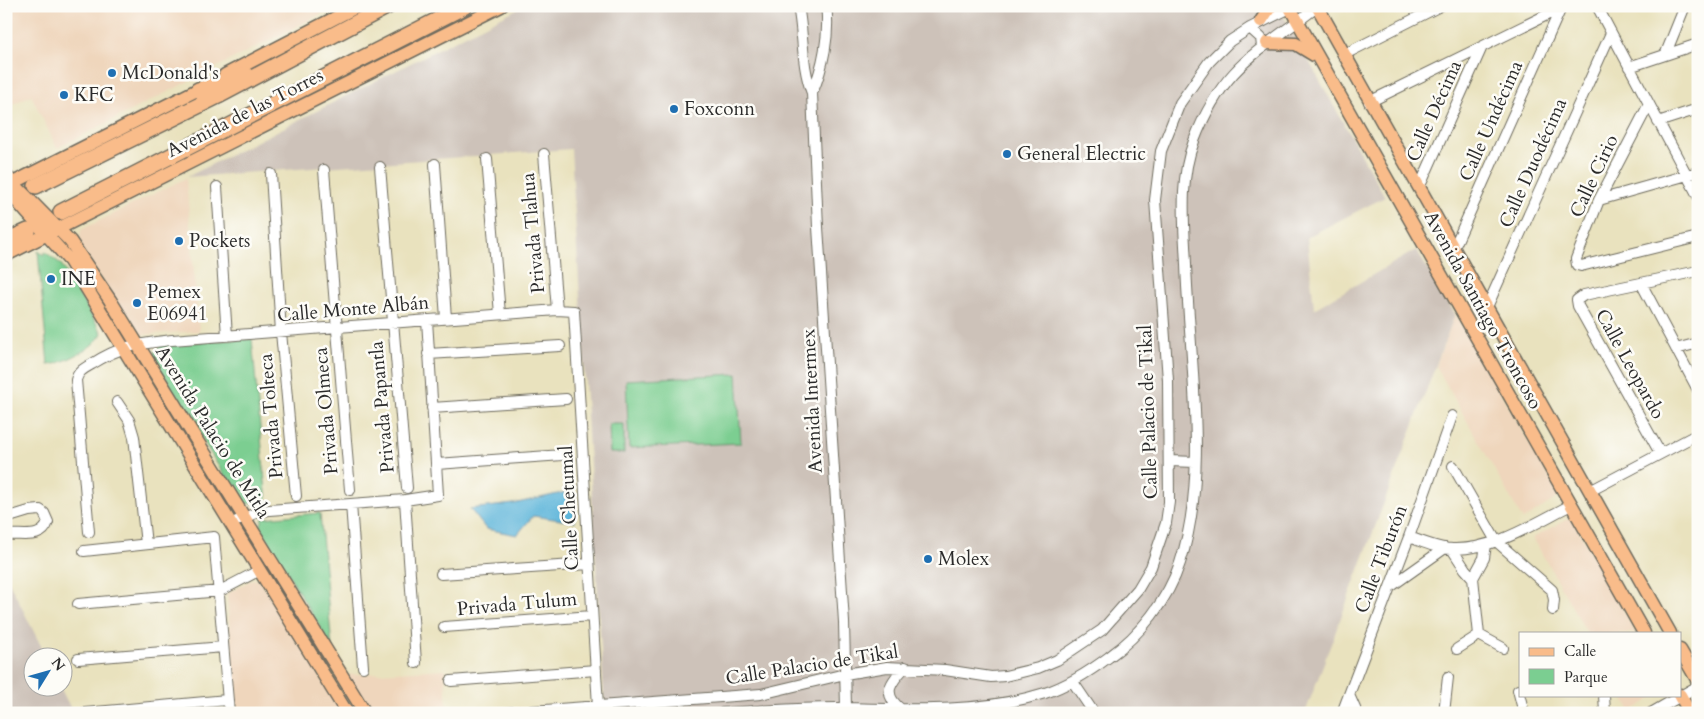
<svg xmlns="http://www.w3.org/2000/svg" width="1704" height="719" font-family="Cardo,serif">
  <rect width="100%" height="100%" fill="#fdfcf7"/>
  <filter id="ink" filterUnits="userSpaceOnUse"><feTurbulence type="fractalNoise" baseFrequency=".02" numOctaves="2"/><feDisplacementMap in="SourceGraphic" scale="10" xChannelSelector="R" yChannelSelector="G"/><feConvolveMatrix kernelMatrix="1 2 1 2 8 2 1 2 1" color-interpolation-filters="sRGB"/></filter>
  <filter id="wash" filterUnits="userSpaceOnUse"><feTurbulence type="fractalNoise" baseFrequency=".0096" numOctaves="4" result="noise"/><feDisplacementMap in="SourceGraphic" scale="20" xChannelSelector="R" yChannelSelector="G"/><feGaussianBlur stdDeviation="1.12" result="paint"/><feColorMatrix in="noise" values="0 0 0 0 0 0 0 0 0 0 0 0 0 0 0 0 0 1.4 0 .05"/><feComposite in="paint" operator="in"/></filter>
  <g filter="url(#wash)">
    <rect width="100%" height="100%" fill="#e9e2be"/>
    <!-- built -->
    <path fill="#efd6bc" d="M6,6h331l-280,142 -26,-53 -25,13z
      M186,178l13,153 -63,4 -57,-90 2,-15z
      M1455,314l105,182 -37,24 -87,-154z
      M1571,517l3,5 62,111h-49l-54,-95z
      M253,579l7,2 79,125v7h-103l-9,-119z
      M445,669l2,44h-78l-22,-38z
      M1622,695h35l-26,16z"/>
    <!-- industrial -->
    <path fill="#cdc2b9" d="M523,6h755l107,191 -78,40 7,72 102,-59 39,64 -150,399h-700l-34,-564 -384,28z
      M6,576l40,80h-14v30l28,1 13,26h-67z"/>
    <!-- green -->
    <path fill="#7bce91" stroke="#537c5e" d="M38,251l6,4 1,-3 16,12 41,69c-6,14 -39,31 -54,32z
      M252,339l15,164 -26,1 -83,-139 -4,-12 8,-9z
      M737,374l4,69 -112,5 -3,-68z
      M609,424h15v29h-14z
      M320,513l12,135 -72,-121 3,-9z"/>
    <!-- water -->
    <path fill="#5db5da" stroke="#447082" d="M571,491l4,31 -42,-6 -16,19 -31,-6 -16,-20 43,-5z"/>
  </g>
  <g filter="url(#ink)">
    <g fill="none" stroke-linecap="round" stroke-linejoin="round">
      <!-- highway-tunnel -->
      <path stroke="#c3bda1" stroke-width="15" stroke-dasharray="15 8" stroke-linecap="butt" d="M6,202l30,-16"/>
      <defs>
        <path id="minor" d="M798,6c6,29 3,59 14,87l6,134 26,395 2,86
          M1597,6l101,190
          M1250,28l11,10 1,9
          M1666,53l19,-47
          M1343,55l97,-49
          M1629,67l69,-23
          M812,93c11,-25 18,-59 14,-87
          M1369,102l194,-95
          M1649,104l-50,96 -23,59 1,6 4,1 117,-29
          M1658,122l40,-13
          M544,154l13,156
          M487,159l13,155
          M435,164l11,154
          M380,167l27,321
          M324,170l26,320
          M271,174l10,158 15,164
          M217,187l10,149
          M1419,188l62,-139
          M1599,200l99,-28
          M1453,250l108,-242
          M1641,283l57,107
          M1487,307l124,-274
          M1676,349l22,-6
          M428,354l132,-8
          M117,402l12,18 5,17 12,107
          M432,408l134,-9
          M1660,453l-82,-147 -1,-6 7,-5 114,-24
          M1170,461l25,1
          M437,464l126,-9
          M1453,466l43,75 56,49 2,10 -1,10
          M1590,491l108,-57
          M405,500l11,163
          M351,504l12,163
          M6,518l23,-7 11,-1 4,3 4,9c-6,19 -27,11 -42,13
          M232,523l26,-11 11,-2 136,-10 33,-5 -11,-175
          M89,532l-13,-152c2,-9 9,-12 16,-16 30,-19 46,-20 80,-24l385,-30 17,1 24,395
          M1409,537c14,5 29,12 44,12 42,1 82,-26 118,-44
          M1486,545l-2,13 -11,20 6,57 24,13
          M1452,549l13,20 8,9
          M84,551l130,-14 15,176
          M441,574l148,-10
          M1390,587l55,-39
          M78,604l142,-13 40,-21
          M444,627l148,-11
          M1457,649l22,-14
          M78,659l145,-12
          M451,681l145,-11
          M1073,682l21,31
          M1518,690l6,23
          M1349,695l8,18
          M1604,695l1,18
          M902,710c-21,-16 -12,-27 3,-43
          M85,713l142,-13
          M505,713l256,-19 84,-20 42,-7 58,3 46,7 14,-1 33,-8 19,-8 45,-30 36,-41 13,-22 15,-44 3,-21 -1,-122 -13,-180 6,-49 19,-48 29,-41 21,-21 20,-13 44,-22
          M723,713c41,-2 83,-6 125,-5 64,2 134,5 197,-15 24,-8 44,-21 64,-36 31,-22 59,-57 71,-94 30,-89 9,-205 6,-299 -2,-41 -7,-84 8,-123 29,-76 65,-89 124,-135
          M1342,713l67,-176 43,-121
          M1444,713l4,-36
          M1651,713l47,-27"/>
        <path id="major" d="M1289,6l355,627
          M1317,6l353,627
          M1261,21l10,-15
          M1267,43l29,1 18,11
          M225,75l133,-69
          M6,176l64,65 40,59 255,413
          M7,186l198,-100
          M6,189l64,72 277,452
          M6,255l495,-249
          M1680,650l18,31
          M1680,695l10,18"/>
        <path id="highway" d="M198,90l47,-16
          M36,186l182,-90 170,-90
          M61,212l404,-206
          M6,241l22,-10"/>
      </defs>
      <!-- minor casing -->
      <use href="#minor" stroke="#6e6b5e" stroke-width="12"/>
      <!-- major casing -->
      <use href="#major" stroke="#6e6b5e" stroke-width="15"/>
      <!-- highway casing -->
      <use href="#highway" stroke="#6e6b5e" stroke-width="18"/>
      <!-- minor -->
      <use href="#minor" stroke="#fff" stroke-width="10"/>
      <!-- major -->
      <use href="#major" stroke="#f9bc8a" stroke-width="12"/>
      <!-- highway -->
      <use href="#highway" stroke="#f9bc8a" stroke-width="15"/>
    </g>
  </g>
  <!-- markers -->
  <g fill="#1f6fb2" stroke="#fdfcf7" stroke-width="2">
    <circle cx="112" cy="73" r="5"/>
    <circle cx="64" cy="95" r="5"/>
    <circle cx="674" cy="109" r="5"/>
    <circle cx="1007" cy="154" r="5"/>
    <circle cx="179" cy="241" r="5"/>
    <circle cx="51" cy="279" r="5"/>
    <circle cx="137" cy="303" r="5"/>
    <circle cx="928" cy="559" r="5"/>
  </g>
  <g text-anchor="middle" dominant-baseline="central" stroke-width="5" stroke-linejoin="round" paint-order="stroke">
    <!-- poi labels -->
    <g font-size="19" fill="#2b2b2b" stroke="#fdfcf7" text-anchor="start">
      <text x="122" y="73">McDonald's</text>
      <text x="74" y="95">KFC</text>
      <text x="684" y="109">Foxconn</text>
      <text x="1017" y="154">General Electric</text>
      <text x="189" y="241">Pockets</text>
      <text x="61" y="279">INE</text>
      <text x="147" y="292">Pemex<tspan x="147" dy="22">E06941</tspan></text>
      <text x="938" y="559">Molex</text>
    </g>
    <!-- street labels -->
    <g font-size="19" fill="#2b2b2b" stroke="#fdfcf7">
      <text transform="translate(1434 111) rotate(-66)">Calle Décima</text>
      <text transform="translate(245 113) rotate(-27)">Avenida de las Torres</text>
      <text transform="translate(1491 121) rotate(-66)">Calle Undécima</text>
      <text transform="translate(1533 163) rotate(-66)">Calle Duodécima</text>
      <text transform="translate(1594 176) rotate(-65)">Calle Cirio</text>
      <text transform="translate(533 233) rotate(-95)">Privada Tlahua</text>
      <text transform="translate(353 309) rotate(-5)">Calle Monte Albán</text>
      <text transform="translate(1483 310) rotate(61)">Avenida Santiago Troncoso</text>
      <text transform="translate(1630 364) rotate(61)">Calle Leopardo</text>
      <text transform="translate(812 401) rotate(-93)">Avenida Intermex</text>
      <text transform="translate(382 407) rotate(-95)">Privada Papantla</text>
      <text transform="translate(326 411) rotate(-95)">Privada Olmeca</text>
      <text transform="translate(1148 412) rotate(-92)">Calle Palacio de Tikal</text>
      <text transform="translate(271 416) rotate(-95)">Privada Tolteca</text>
      <text transform="translate(213 432) rotate(58)">Avenida Palacio de Mitla</text>
      <text transform="translate(569 508) rotate(-93)">Calle Chetumal</text>
      <text transform="translate(1381 559) rotate(-69)">Calle Tiburón</text>
      <text transform="translate(517 604) rotate(-5)">Privada Tulum</text>
      <text transform="translate(812 665) rotate(-9)">Calle Palacio de Tikal</text>
    </g>
  </g>
  <!-- margin -->
  <rect width="1704" height="719" fill="none" stroke="#fdfcf7" stroke-width="25"/>
  <!-- legend -->
  <rect x="1519" y="632" width="162" height="65" fill="#fdfcf7" stroke="#a9a8a5"/>
  <rect x="1529" y="648" width="25" height="8" fill="#f9bc8a" stroke="#a9a8a5"/>
  <text x="1564" y="656" font-size="15" fill="#2b2b2b">Calle</text>
  <rect x="1529" y="669" width="25" height="15" fill="#7bce91" stroke="#a9a8a5"/>
  <text x="1564" y="682" font-size="15" fill="#2b2b2b">Parque</text>
  <!-- north arrow -->
  <g transform="translate(48 672) rotate(53)"><circle r="24" fill="#fdfcf7" stroke="#a9a8a5"/>
  <path d="M0-4L9 19L0 12L-9 19Z" fill="#1f6fb2"/>
  <text y="-8" font-size="14" font-weight="bold" text-anchor="middle" fill="#2b2b2b">N</text>
  </g>
</svg>
